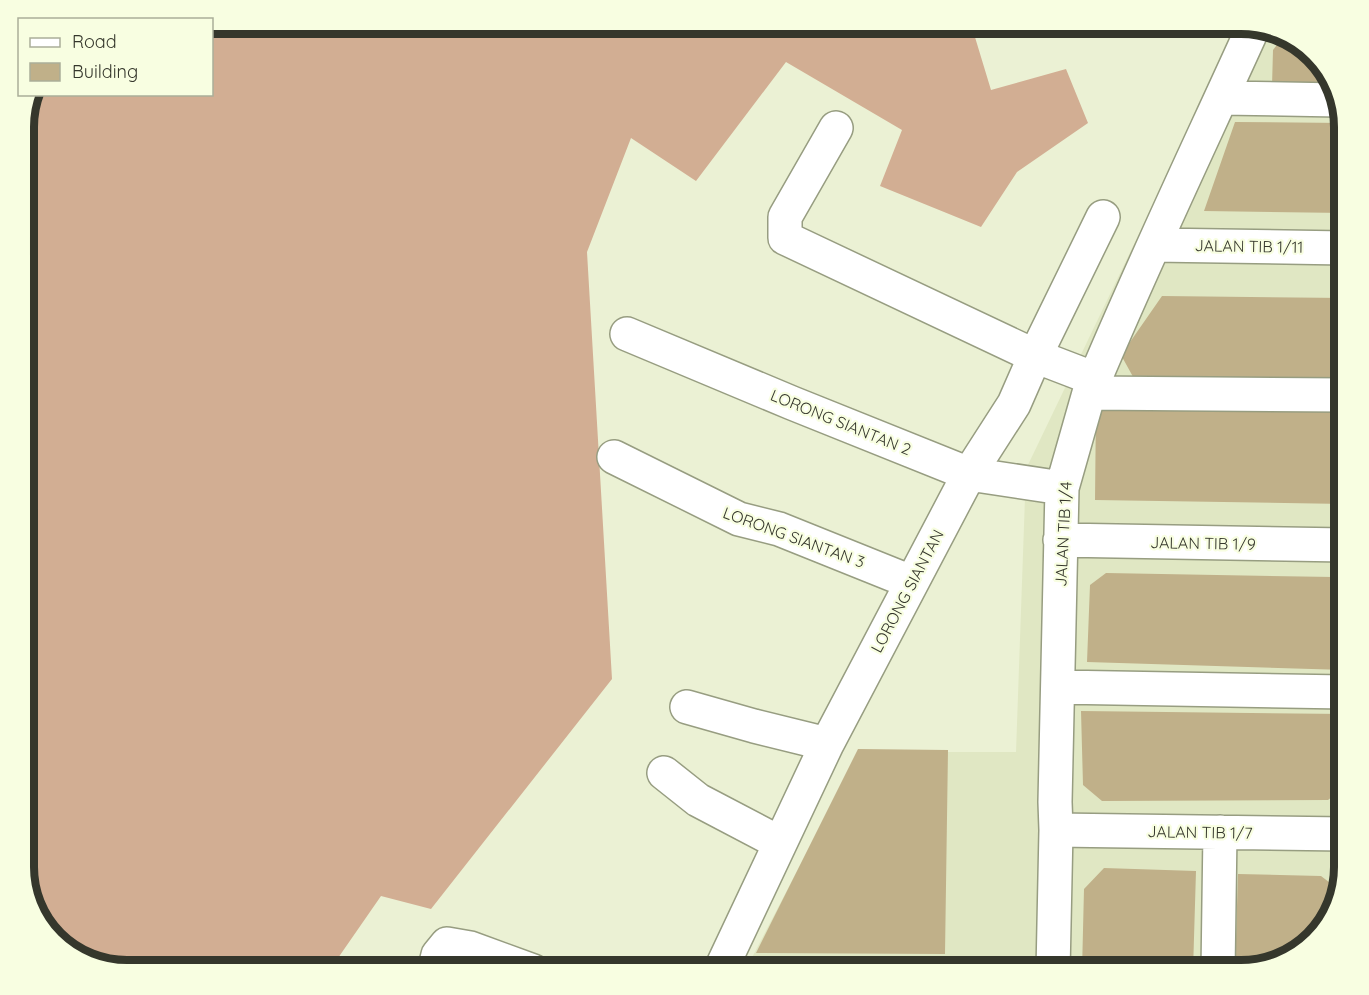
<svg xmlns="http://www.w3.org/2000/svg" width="1369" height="995" font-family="Quicksand,sans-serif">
  <rect width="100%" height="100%" fill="#ebf1d4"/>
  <!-- built -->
  <path fill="#e0e7c3" d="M1242,24l62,21 30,36 11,46v741l-21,62 -36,30 -46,11h-497l114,-219h157l10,-283 208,-433z"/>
  <!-- forest -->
  <path fill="#d2ae93" d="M212,24h759l20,66 75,-21 22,54 -71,49 -36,55 -101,-41 22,-56 -116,-68 -90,119 -65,-43 -44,114 25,427 -181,230 -50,-13 -52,75h-202l-62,-21 -30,-36 -11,-40v-754l7,-25 181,-1z"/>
  <!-- building -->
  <path fill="#c0b089" d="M1282,38l22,7 30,36 2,6 -64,-1 1,-36z
    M1235,122l109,1 1,90 -141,-2z
    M1162,296l183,2v88l-208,-2 -16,-29z
    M1096,405l249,4v95l-250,-4z
    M1106,573l228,4 11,11v82l-258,-8 3,-77z
    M1081,711l264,3v29l-3,46 -14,11 -226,1 -19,-16z
    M858,749l90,1 -3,204 -189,-1z
    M1104,868l92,3 -3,100h-111l2,-82z
    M1238,874l83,2 17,13 -14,41 -36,30 -46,11h-7z"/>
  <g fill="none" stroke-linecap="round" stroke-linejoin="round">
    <defs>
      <path id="minor" d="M1221,98l118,2
        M836,128l-51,89v21l250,118 60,23
        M1154,245l191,3
        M627,334l165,69 177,71 93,14
        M1089,393l256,2
        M614,457l125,62 40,10 132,53
        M1060,540l285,5
        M1058,687l287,5
        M687,707l67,19 73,18
        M664,773l34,27 82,43
        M1056,830l289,4
        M434,971l4,-16 9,-11 23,4 63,23
        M720,971l107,-227 142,-270 45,-70 21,-48 68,-139
        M1053,971l3,-141 -1,-28 7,-314 27,-95c51,-123 109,-244 164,-365
        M1218,971l2,-139"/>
    </defs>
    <!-- minor casing -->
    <use href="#minor" stroke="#979d81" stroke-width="36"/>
    <!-- minor -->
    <use href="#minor" stroke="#fff" stroke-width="33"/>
  </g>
  <g text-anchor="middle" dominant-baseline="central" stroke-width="4.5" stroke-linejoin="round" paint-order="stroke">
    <!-- street labels -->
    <g font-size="16" fill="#35372c" stroke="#f8fee1">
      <text transform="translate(1249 246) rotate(1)">JALAN TIB 1/11</text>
      <text transform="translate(841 422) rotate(22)">LORONG SIANTAN 2</text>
      <text transform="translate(1063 534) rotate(-87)">JALAN TIB 1/4</text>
      <text transform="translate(794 537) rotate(20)">LORONG SIANTAN 3</text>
      <text transform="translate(1203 543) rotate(1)">JALAN TIB 1/9</text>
      <text transform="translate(907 591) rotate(-62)">LORONG SIANTAN</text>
      <text transform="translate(1200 832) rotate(1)">JALAN TIB 1/7</text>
    </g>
  </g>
  <!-- crop -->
  <path d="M0 0H1369V995H0ZM127 34H1241A93 93 0 0 1 1334 127V867A93 93 0 0 1 1241 960H127A93 93 0 0 1 34 867V127A93 93 0 0 1 127 34Z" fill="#f8fee1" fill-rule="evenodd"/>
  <path fill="none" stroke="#35372c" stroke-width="8" d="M127 34H1241A93 93 0 0 1 1334 127V867A93 93 0 0 1 1241 960H127A93 93 0 0 1 34 867V127A93 93 0 0 1 127 34Z"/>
  <!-- legend -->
  <rect x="18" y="18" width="195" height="78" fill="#f8fee1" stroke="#aaae99" stroke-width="1.5"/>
  <rect x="30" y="38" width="30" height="9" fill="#ffffff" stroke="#aaae99" stroke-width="1.5"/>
  <text x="72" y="48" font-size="18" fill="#35372c">Road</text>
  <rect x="30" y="63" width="30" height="18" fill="#c0b089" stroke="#aaae99" stroke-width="1.5"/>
  <text x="72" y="78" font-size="18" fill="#35372c">Building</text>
</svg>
